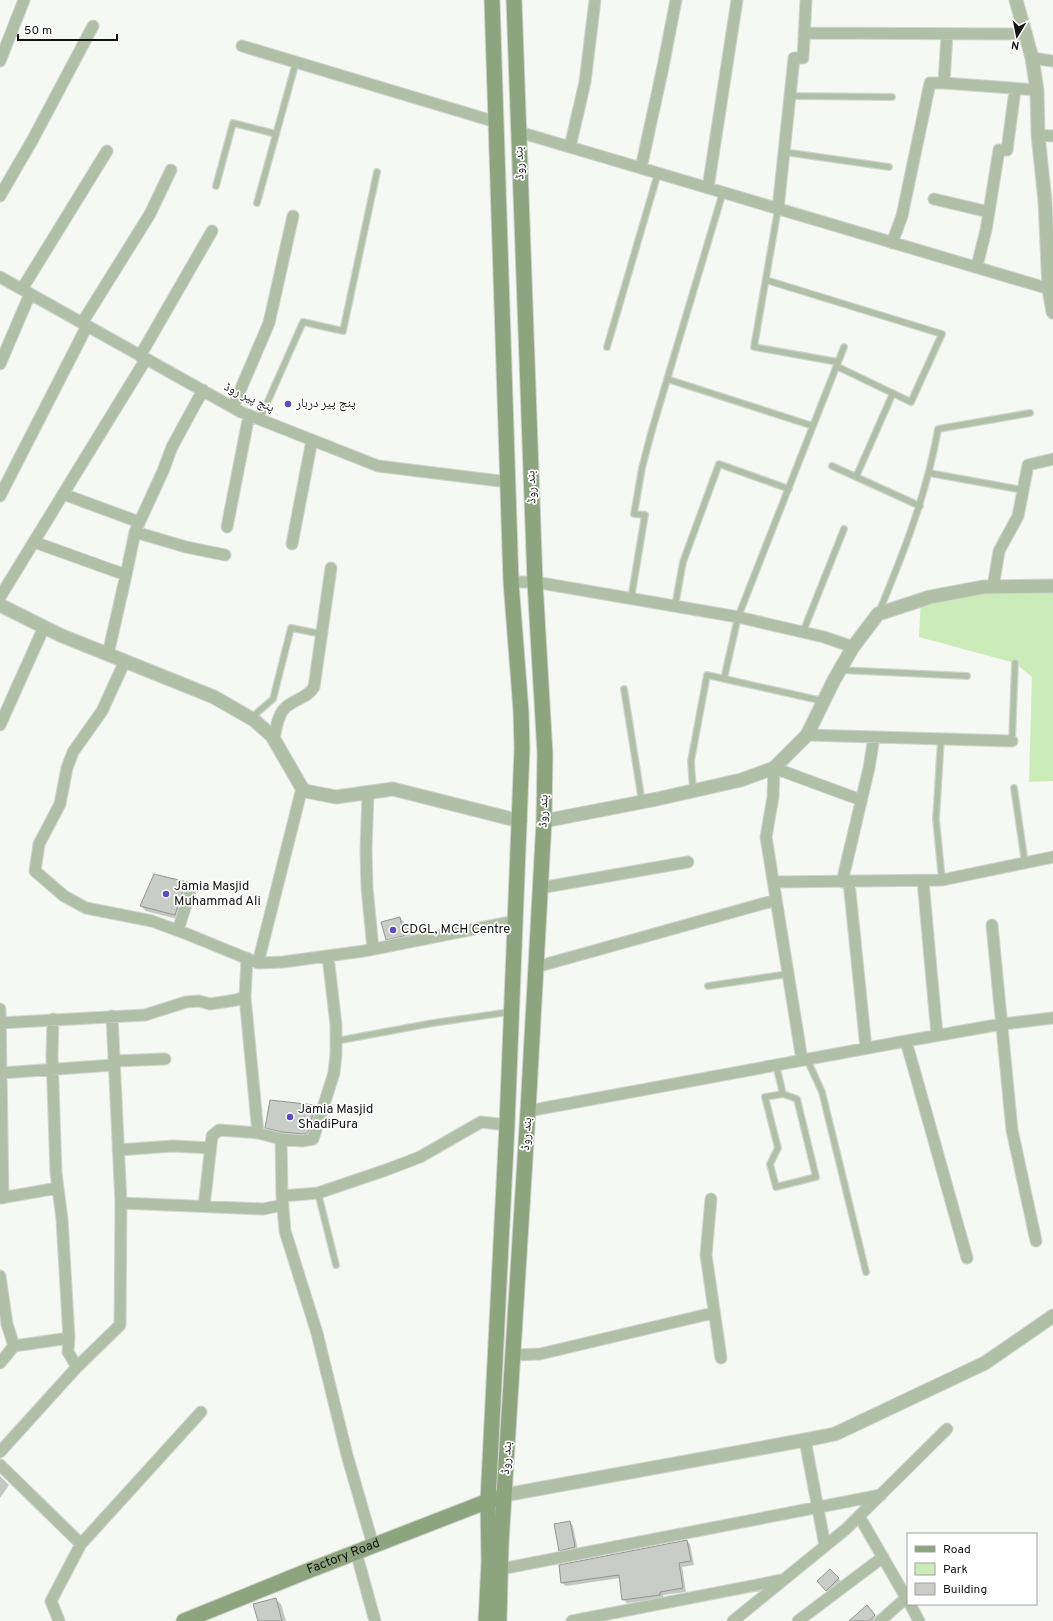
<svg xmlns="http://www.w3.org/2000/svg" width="1053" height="1621" font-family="Overpass,'Noto Naskh Arabic',sans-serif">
  <rect width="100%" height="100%" fill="#f5f8f3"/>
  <!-- green -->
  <path fill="#cbecb9" d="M1053,586v195l-24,1 3,-105 -17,-14 -96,-26 2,-37 9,-3z"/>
  <!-- shadow -->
  <path fill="#0003" d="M155,875l35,9 5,5 -6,6 -8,25 -35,-9 -5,-5z
    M400,918l11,11 3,18 -16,3 -11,-11z
    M314,1106l6,5 -12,28 -36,-6 -6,-6z
    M0,1476l9,9 -9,13z
    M570,1522l3,4 5,25 -15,3 -3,-4z
    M687,1541l3,3 4,21 -12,2 4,25 -23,3v4l-36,4 -4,-4 -3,-21 -54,8 -4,-3z
    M829,1570l13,12 -12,12 -12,-13z
    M275,1599l6,5 5,17h-27z
    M871,1610l7,9 -2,2h-15z"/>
  <!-- building -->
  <path fill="#c9ccc7" stroke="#939692" d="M154,874l37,9 -8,7 -8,25 -35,-9z
    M400,917l4,19 -18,4 -5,-18z
    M270,1100l45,5 -7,28 -6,1 -20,-2 -17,-4z
    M570,1521l5,26 -16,4 -5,-27z
    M687,1540l4,21 -12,2 4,25 -23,4v3l-38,5 -3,-25 -58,8 -2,-18z
    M830,1569l9,9 -13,13 -9,-10z
    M276,1598l6,23h-24l-5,-17z
    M867,1605l8,10 -6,6h-20z"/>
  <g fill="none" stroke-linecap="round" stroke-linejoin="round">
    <defs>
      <path id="service" d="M790,96l102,1
        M784,152l105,15
        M216,186l17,-63 43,11
        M257,203l39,-141
        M778,209l-24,138 84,15
        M766,280l176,54 -31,68 -75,-36
        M607,347l51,-174
        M667,379l146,47
        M260,419l43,-97 40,9 34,-159
        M832,466l88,40
        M929,473l94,17
        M856,477l37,-84
        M631,599l14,-84 -11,-1 8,-46 10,-38 71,-238
        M675,606l8,-44 36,-98 70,25
        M879,612c25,-60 48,-119 59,-183l92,-16
        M803,632l41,-103
        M840,670l127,6
        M724,679l14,-62 106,-270
        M624,689l18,113
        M251,718l22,-19 18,-71 31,6
        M941,739l-5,80 6,61
        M1012,741l3,-78
        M1014,788l11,75
        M693,791l-2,-30 16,-86 116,26
        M708,986l80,-12
        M336,1041l97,-18 77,-11
        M807,1059l15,33 44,180
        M776,1065l7,29 14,5 19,78 -40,10 -6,-23 8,-16 -13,-51 18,-3
        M318,1193l18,72"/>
      <path id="minor" d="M804,33l221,1
        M947,34l-3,49 93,7
        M242,46l254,76
        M1032,58l21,3
        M0,61l24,-61
        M519,132l534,158
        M1038,135l15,1
        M570,147l15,-65 10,-82
        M641,168l22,-101 13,-67
        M708,188l29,-188
        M0,196l33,-57 60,-113
        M934,199l55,13
        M778,209l16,-151h9l3,-58
        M892,243l10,-27 28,-133h14
        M977,266l9,-36 13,-80h8l8,-60
        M0,277l241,135 137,54 130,16
        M22,289l85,-138
        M82,323l68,-109 21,-44
        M140,356l72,-125
        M0,364l30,-70
        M233,407l36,-84 24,-107
        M63,494l76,28
        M0,496l87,-170
        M227,527l22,-112
        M135,532l51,15 39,8
        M34,542l92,33 9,-43 28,-61 9,-24 31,-57
        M292,544l20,-104
        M511,582h24l203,35 86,20 29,10
        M993,587l6,-36 19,-35 10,-51 25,-6
        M0,597l146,-238
        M108,654l18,-79
        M125,661l-23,50 -29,41 -6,16 -7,36 -21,40 -4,27 29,25 22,12 66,13 35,13 71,29 25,-1 81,-11 151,-30
        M0,725l44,-98
        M807,735l205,6
        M274,739c2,-9 3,-22 10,-30 8,-9 24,-11 30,-22l17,-119
        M368,792l-2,58 1,38 6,61
        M923,881l14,154
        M773,882l169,-2 111,-23
        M842,882l27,-114 5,-31
        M849,882l17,166
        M540,888l148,-26
        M992,925l20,205 24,111
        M178,930l12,-38
        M258,963l44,-175
        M536,967l240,-67
        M245,997l13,136 23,6 1,57 36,-3 68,-23 34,-13 61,-35 26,3
        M0,1009l3,189
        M112,1016l9,187 142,6 20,-4
        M53,1019l-1,37 4,117 6,46 7,119 -1,14 9,15
        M0,1023l145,-8 41,-13 13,-1 11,3 26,-4 9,-3 2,-39
        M906,1041l61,217
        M802,1060l-36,-223 7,-40 1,-29 87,32
        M114,1061l51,-2
        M1,1073l113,-8
        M528,1111l378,-70 96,-17 51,-6
        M281,1139l21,2 11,-2 21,-66 2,-19v-29l-8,-69
        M118,1150l55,-4 37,2
        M282,1196l3,35 32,102 30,122 26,90
        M0,1198l58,-10
        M711,1199l-5,56 15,103
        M204,1206l8,-70 7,-6 39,3
        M0,1276l7,48 7,22
        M514,1355l26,-1 173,-41
        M0,1363l14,-17 55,-8
        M805,1440l20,106
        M0,1452l77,-85 43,-42 1,-122
        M0,1465l81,79 -30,57 8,20
        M859,1516l49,85
        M81,1544l120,-132
        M356,1552l19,69
        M501,1569l380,-74
        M910,1604l9,17
        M572,1621l210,-41
        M733,1621l113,-92 101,-100
        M798,1621l85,-64
        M880,1621l26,-23"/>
      <path id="tertiary" d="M1016,0l16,58 5,32 1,45 7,66 4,88 4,23
        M0,605l60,30 154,62 40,23 18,16 30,52 3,3 31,6 57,-8 127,32
        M544,821l113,-22 84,-19 33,-12 33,-33 27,-55 19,-33 25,-33 52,-17 53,-10 70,-1
        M505,1495l300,-55 30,-6 150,-71 68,-47"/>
      <g id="secondary">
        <path id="s1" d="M184,1621l121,-49 191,-74"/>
        <path d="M486,1621l3,-59 -1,-61 19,-376 15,-376 -1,-38 -10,-129 -19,-582"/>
        <path d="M499,1621l2,-77 27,-433 16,-290 1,-67 -10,-172 -21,-582"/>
      </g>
    </defs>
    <!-- service casing -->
    <use href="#service" stroke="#d1d3cf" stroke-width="8"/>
    <!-- minor casing -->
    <use href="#minor" stroke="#d1d3cf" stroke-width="13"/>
    <!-- tertiary casing -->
    <use href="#tertiary" stroke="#d1d3cf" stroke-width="15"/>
    <!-- secondary casing -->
    <use href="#secondary" stroke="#d1d3cf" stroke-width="17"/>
    <!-- service -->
    <use href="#service" stroke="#afc0a6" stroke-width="5.5"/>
    <!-- minor -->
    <use href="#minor" stroke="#afc0a6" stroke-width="11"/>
    <!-- tertiary -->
    <use href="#tertiary" stroke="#afc0a6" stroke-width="13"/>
    <!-- secondary -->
    <use href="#secondary" stroke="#8ca57e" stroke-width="15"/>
  </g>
  <!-- markers -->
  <g fill="#5d4cc4" stroke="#fff" stroke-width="1.5">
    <circle cx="288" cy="404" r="4"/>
    <circle cx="166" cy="894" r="4"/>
    <circle cx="393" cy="930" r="4"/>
    <circle cx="290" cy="1117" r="4"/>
  </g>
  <g text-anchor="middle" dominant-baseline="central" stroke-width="3.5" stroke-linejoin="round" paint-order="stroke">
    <!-- street labels -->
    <g font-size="13" fill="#121312" stroke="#fff">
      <text transform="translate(520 163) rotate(-92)">بند روڈ</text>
      <text transform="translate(249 398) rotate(25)">پنج پیر روڈ</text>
      <text transform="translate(532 487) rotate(-92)">بند روڈ</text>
      <text transform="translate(544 811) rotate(-88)">بند روڈ</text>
      <text transform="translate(527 1134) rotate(-86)">بند روڈ</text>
      <text transform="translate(507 1458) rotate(-86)">بند روڈ</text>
      <text stroke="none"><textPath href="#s1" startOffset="172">Factory Road</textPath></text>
    </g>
    <!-- poi labels -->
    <g font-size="13" fill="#121312" stroke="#fff" text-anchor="start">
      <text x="296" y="404">پنج پیر دربار</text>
      <text x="174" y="887">Jamia Masjid<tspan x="174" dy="15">Muhammad Ali</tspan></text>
      <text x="401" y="930">CDGL, MCH Centre</text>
      <text x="298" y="1110">Jamia Masjid<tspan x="298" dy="15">ShadiPura</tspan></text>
    </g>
  </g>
  <!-- legend -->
  <rect x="907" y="1533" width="130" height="72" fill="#ffffff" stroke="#a0a1a0"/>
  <rect x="915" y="1546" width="20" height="6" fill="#8ca57e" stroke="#a0a1a0"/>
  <text x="943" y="1553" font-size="12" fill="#121312">Road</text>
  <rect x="915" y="1563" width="20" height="12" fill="#cbecb9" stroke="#a0a1a0"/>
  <text x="943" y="1573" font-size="12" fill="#121312">Park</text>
  <rect x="915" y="1583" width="20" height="12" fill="#c9ccc7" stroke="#a0a1a0"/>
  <text x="943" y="1593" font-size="12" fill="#121312">Building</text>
  <!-- north arrow -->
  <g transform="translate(1017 36) rotate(190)" stroke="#ffffff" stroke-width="3" paint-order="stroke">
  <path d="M0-3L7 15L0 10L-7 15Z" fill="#121312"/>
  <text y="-6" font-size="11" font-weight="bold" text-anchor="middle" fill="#121312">N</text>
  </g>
  <!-- scale -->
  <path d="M18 34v6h99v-6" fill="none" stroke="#121312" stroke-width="2"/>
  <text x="24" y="34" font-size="12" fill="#121312" stroke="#ffffff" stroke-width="3" paint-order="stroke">50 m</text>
</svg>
